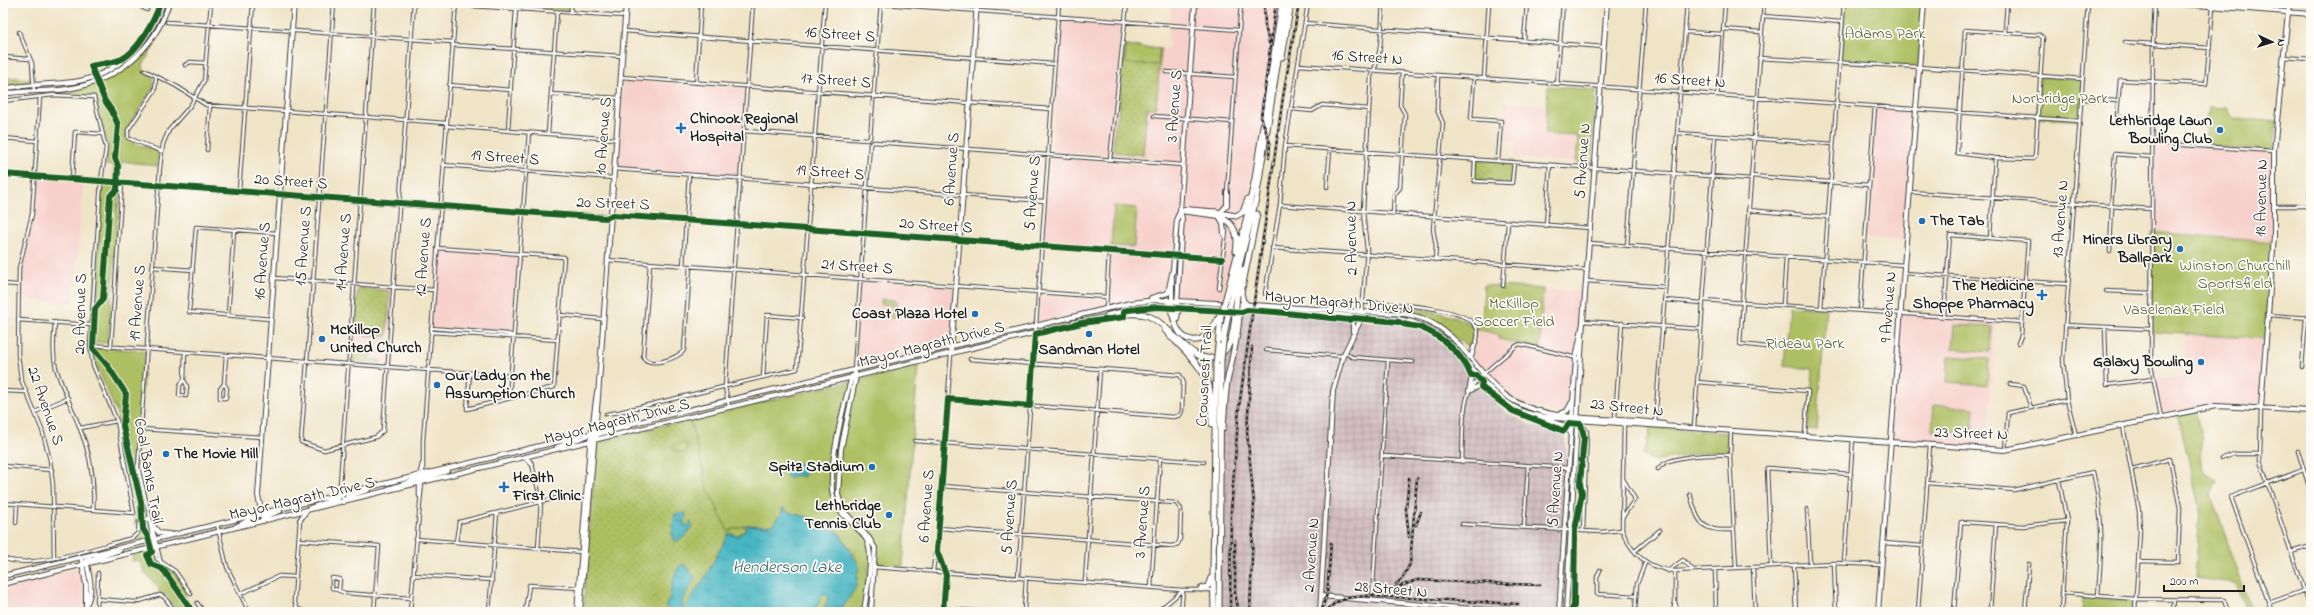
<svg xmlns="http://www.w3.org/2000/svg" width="2314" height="615" font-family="'Indie Flower',sans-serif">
  <defs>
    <pattern id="industrial-grid" width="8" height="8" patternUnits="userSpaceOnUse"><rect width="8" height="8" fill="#d2bec2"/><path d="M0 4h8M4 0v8" fill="none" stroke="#b4a3a6"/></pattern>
    <pattern id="grass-dots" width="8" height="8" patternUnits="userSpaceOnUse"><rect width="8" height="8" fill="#aebf63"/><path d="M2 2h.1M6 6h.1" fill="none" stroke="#95a455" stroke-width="1.8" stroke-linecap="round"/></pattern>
    <pattern id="water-ripples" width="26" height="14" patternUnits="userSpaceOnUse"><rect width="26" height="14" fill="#47b5c2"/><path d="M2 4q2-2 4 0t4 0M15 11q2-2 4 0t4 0" fill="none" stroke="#3a929d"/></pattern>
  </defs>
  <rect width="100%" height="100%" fill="#fdfcf7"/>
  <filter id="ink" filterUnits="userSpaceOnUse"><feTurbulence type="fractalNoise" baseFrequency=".025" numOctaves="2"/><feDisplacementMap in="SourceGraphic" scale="8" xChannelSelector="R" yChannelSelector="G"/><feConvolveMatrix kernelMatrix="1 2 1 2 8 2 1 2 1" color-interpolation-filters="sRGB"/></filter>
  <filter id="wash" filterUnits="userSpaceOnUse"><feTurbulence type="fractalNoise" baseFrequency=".012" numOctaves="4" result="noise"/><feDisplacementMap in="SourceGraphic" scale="16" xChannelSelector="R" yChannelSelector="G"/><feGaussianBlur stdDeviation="0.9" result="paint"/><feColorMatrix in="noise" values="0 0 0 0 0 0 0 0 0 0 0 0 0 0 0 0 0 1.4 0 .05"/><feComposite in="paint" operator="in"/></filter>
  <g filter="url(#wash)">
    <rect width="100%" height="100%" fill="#f0e4c7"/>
    <!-- built -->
    <path fill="#f7d0cb" d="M1172,3h109l-23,150 -36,147 -66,-5 -118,28 2,-28 69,5 3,-49 -69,-6 7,-88 106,9 1,-8 -105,-7 10,-132 61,5 -5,59 3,1 4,-38 43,3z
      M623,80l122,9 -6,88 -123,-9z
      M1504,102l43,3 -2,29 33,2 -2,26 -61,-4 1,-17 -14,-2z
      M1875,106l41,3 -10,132 -41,-4z
      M2152,143l122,8 -1,91 -121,-10z
      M36,178l47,5 -9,118 -2,2 -52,-4 1,-33 12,-43z
      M437,248l83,6 -6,83 -6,-3 -77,-6z
      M860,279l95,8 -4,60 -97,23z
      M354,284l40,2 -6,81 -40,-3z
      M1543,289l43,3 -13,104 -4,12 -10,6 -36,-9 -23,-15 -29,-33 6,-16v-12l23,6 -1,4 41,10z
      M1900,313l96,7 -9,128 -96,-7z
      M2186,334l80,5 -5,68 -34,-1 -66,12 -8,-41 29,1z
      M86,567l2,22 -2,23h-83v-25z"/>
    <!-- industrial -->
    <path fill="url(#industrial-grid)" d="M1236,308l162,16 25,7 11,6 19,15 15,22 39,39 25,12 29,6 3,3 2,13 -1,73 -5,92h-341l3,-260 8,-10z"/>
    <!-- grass -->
    <path fill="url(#grass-dots)" stroke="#656e40" d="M1125,46l36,3 -5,59h-9l-4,47 -30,-3 2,-31 3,-5z
      M3,77l28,2 -3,5 -25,3z
      M1475,159l39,3 -2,21 -38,-2z
      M358,288l32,3 -3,45 -19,-1 -3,1 1,-7 -12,-2z
      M1366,305c19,-2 97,7 108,23l1,8 -4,10h-3l-7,-6 -2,1 -15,-13 -23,-12 -19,-4 -36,-2z
      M354,346h4l-1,6 14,1 2,2h-4l-1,4 12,1 1,3 -29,-2z
      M690,419l16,64 22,48 18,-6v5l-9,6 -8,-3 -41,76v3h-105l13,-168 2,-3z"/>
    <!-- green -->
    <path fill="#aebf63" stroke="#656e40" d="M505,3h65l-1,8 -64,-5z
      M1844,3h80l-5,64 -79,-4z
      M155,37l3,1 -15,27 1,6 10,7 -1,10 -26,41v9l3,4 28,9 -1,15 -35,-5 -3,19 -5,-1v-13l-8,-1 2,-18 -13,-50 -39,-5c41,-6 74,-20 99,-55z
      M1126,46l34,3 -2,16 -33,-2z
      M2040,77l43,2 -3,42 -43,-3z
      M1548,86l48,4 -5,73 -15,-1 2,-26 -33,-2z
      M2209,107l18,1 6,10 44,2 -3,31 -69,-5z
      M103,184l17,1 -12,158 -15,-1 -2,-2z
      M1114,206l23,2 -3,39 -23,-1z
      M2152,232l121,10 -7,97 -115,-7z
      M1484,285l59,4 -3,60 -41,-10 1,-4 -23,-6 -1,-2 6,-9z
      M881,299l13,1v2h3l-2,7h5l1,4 -3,-1 -1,5h-5l1,-12 -12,-1z
      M1789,306l37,2 -9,123 -9,-1 5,-61 -29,-3z
      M1955,325l37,2 -2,25 -37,-3z
      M94,347l51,4 -9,119 11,43 -1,3 -8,3 -4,7 2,-13 -18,-97 -24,-57 -2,-9z
      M1949,356l40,3 -2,26 -40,-3z
      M918,366l-15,200 -24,-2 -10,2 -5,46h-24l16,-25 2,-19 -2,-10 -17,-25 -28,-15 -23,-6 -3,-4h-3v6l-6,5 -1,5 -8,2 -21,-1 -18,6 -20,-42 -18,-70z
      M1934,405l40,3 -2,26 -40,-3z
      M2195,410l7,30 -3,17 3,13 15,11 -6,14 41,117h-6l-10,-29 -41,-5 5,-67 -22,-97z
      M1650,427l78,6v19l-16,-1 -57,10 -12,-5 6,-21z
      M678,443l9,1v7l-3,2 -10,-3 -1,-4z
      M146,522l4,14 -3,3 -11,2 4,-7 1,-11z
      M152,551l7,13 17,10 9,14v9l7,11 9,4h-22l-13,-17 -7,-2v-5l-13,-14 -8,-14 -6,1 1,-6z
      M823,593l4,1 1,4 -5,14h-8z
      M2083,598l50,3 -1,11h-50z"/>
    <!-- water -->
    <path fill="url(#water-ripples)" stroke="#32686f" d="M789,461l10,2 6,9 -1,5 -8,-2 -7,4 -4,-5 5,-5 -3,-2z
      M783,507l5,5 23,6 28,15 21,34 -2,3 -2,17 -16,25h-17l5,-14 -3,-5 -3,2 -7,17h-127l-2,-6 18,-27 25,-46 8,3 9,-6v-5l21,1 8,-2 1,-5 6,-5z
      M686,513l-2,12 3,1 4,-4 1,4 -6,10 -12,6 -2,-9 3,-19z
      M684,564l11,14 -13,24 2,6 -5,4h-8l-6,-6c9,-10 5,-37 19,-42z"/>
  </g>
  <g filter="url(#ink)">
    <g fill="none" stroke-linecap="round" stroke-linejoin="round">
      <defs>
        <path id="street" d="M134,3l13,7
          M334,3l-33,439 23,8 52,-13 7,-6 31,-428
          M871,3l368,27
          M2155,3l-2,41 -2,321 10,52
          M456,5l168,11
          M2249,9v-6
          M571,13v-10
          M1763,16l79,6
          M167,22l285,20
          M1305,23l299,24
          M1723,29l38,3
          M1965,30l75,5 3,3 -8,118 -2,3 -38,-1 -38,-5z
          M624,31l430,33
          M19,32l13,31 2,28
          M1685,32l38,2
          M2005,32l2,-29
          M1524,40l3,-37
          M2125,42l85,6
          M452,45l170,11
          M3,57l27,2
          M2283,57l28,2
          M1759,58l160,9 164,12
          M185,65l5,-3 16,1
          M1299,65l781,56
          M144,70l32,16 30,19 240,18
          M1166,72l69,5
          M156,77l-1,13 -27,40v8l33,13
          M621,77l430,32
          M1474,78l-3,41 30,2 -3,40
          M1484,78l5,-75
          M696,83l5,-80
          M1557,84l6,-81
          M449,85l62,5
          M551,94l68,4
          M1717,95l3,-20 5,-72
          M40,97l-8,117 -13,54 -1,86 3,25 21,51 8,30 3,26 1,72
          M2081,99l37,2
          M3,101l50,-6 41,2 12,51 -5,33 -11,164 3,20 24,56 17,92 -131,-10
          M1291,109l21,2 10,-6 47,4
          M1154,116l78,6
          M2152,120l-35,-5 3,-35 86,4 7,-77
          M446,126l169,13
          M508,130l8,-121
          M744,131l123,9 3,-2 11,-135
          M548,133l9,-121
          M1677,133l156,11
          M3,138l34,3
          M2152,143l122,8
          M1285,146l466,33
          M207,150l3,-45
          M1110,159l17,-156
          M1475,159l-1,22 38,2 2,-21
          M443,165l170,13
          M614,169l430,32
          M1751,176l118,9
          M72,179l3,-47 28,2
          M1327,187l3,-38
          M239,191l14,-188
          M1227,192l14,-189
          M1910,192l242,17
          M1280,205l310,23
          M2274,206h37
          M2309,206l2,-27
          M2111,207l4,-53 37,3
          M1748,210l80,7
          M1393,214l1,-19 6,-7 5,-74 -5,-9 2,-32
          M611,216l2,-1 609,44
          M1546,226l4,-61
          M1990,238l5,-80
          M1589,243l315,22
          M1627,246l19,-243
          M437,248l127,9 -10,130 -87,22 3,-36
          M1272,248l315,22
          M2110,251l2,-44
          M607,260l498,37
          M1435,260l1,-14 -3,-17 10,-106 -6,-13 1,-35
          M650,264l-7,92c4,13 35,3 41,-6l6,-83
          M683,266l6,-91
          M152,267l41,3
          M1903,273l165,11
          M274,278l160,12
          M1587,281l78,6
          M3,284l15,1
          M1503,286l5,-63
          M1219,288l7,-57
          M2106,291l45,2
          M1265,294l15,-89 5,-59 23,-143
          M1664,300l38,3
          M1703,300l319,22
          M1363,302c24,2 96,4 111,22 6,7 4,15 0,23
          M1742,302l22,-299
          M1743,303l-3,41 27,3
          M1783,305l3,-48
          M1106,308l3,-56
          M1821,308l23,-305
          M1860,310l15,-204
          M1362,312l5,-62 -4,-39 8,-135c12,-20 10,-50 12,-73
          M228,315l6,-85
          M560,315l42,4
          M2268,315l43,3
          M1944,316l6,-81 78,6 -7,95 -3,7
          M271,319l-82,-7 7,-85 81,6
          M18,320l73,5
          M1583,321l118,8
          M55,322c-1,16 -3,31 1,46 6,20 16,39 23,58 11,26 16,56 14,84
          M2065,325l86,4
          M431,328l77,6 5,2
          M2105,328l2,57 46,-6
          M431,332l127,8
          M90,345l421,31
          M111,346l11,-163
          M1266,350l77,6
          M1344,352l8,5 61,5
          M2302,367l4,-49
          M854,370l16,-226 4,-2 309,23
          M763,377l4,-62 35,3
          M184,380l3,6 -1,10 -7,-1 1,-10 4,-5 1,-28
          M1697,382l111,9 -3,44
          M224,384l3,4 -1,10h-6v-9l4,-5 2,-29
          M2010,384l14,2 7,22
          M3,391l23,1
          M509,398l20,-266
          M948,399l226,18 6,-2 2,-4 1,-30 -3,-6 -210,-16
          M729,407l-4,-20 28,-384
          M2261,407l-1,54 51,149
          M35,412l33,-14
          M606,414l13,-2 178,-43 28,-366
          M1615,418l7,-95
          M1655,423l32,-420
          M1624,424l-2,106c9,24 27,39 53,41l159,-8 48,2
          M2123,426l16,85 1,20 -5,81
          M1694,427l21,-291
          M80,428l37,-7
          M141,429l121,8
          M1731,431l-1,27 6,110
          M2076,435l-9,-35 -4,-40 25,-357
          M915,441l289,21
          M2005,450l3,-37 59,-13
          M2298,451l13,42
          M1383,456l186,12
          M2221,459l13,-5h25
          M1462,462c1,-19 -1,-57 9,-74 6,-11 34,-32 45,-42l4,-2 61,15
          M532,464l9,38 -3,47
          M3,466l49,4
          M1658,469c9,-14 56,-15 72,-14
          M2132,469l38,-10 10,49 -2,54 -39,-1
          M423,475v-34l33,-438
          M419,476l3,-12
          M2059,480l8,41 -6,91
          M419,481v15
          M1927,483l87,7 79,-18c11,47 9,77 5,123
          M1690,494c9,31 11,37 44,36
          M343,501l-3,-17 34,-481
          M1807,509l3,55
          M1622,518l13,-19 -12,-20
          M149,520l8,39 18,12 16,23
          M300,520l-6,80 3,8 7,4
          M16,523l1,-19
          M217,524l10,43 22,45
          M1462,524l139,8 21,-2
          M1524,527l4,-61
          M938,528l234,18 6,-2 2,-5 1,-30 -5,-6 -235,-17
          M1583,531l4,-99 -2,-4
          M416,539l166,13
          M299,540l80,6 -5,66
          M456,542l3,-20 106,-26 21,1
          M1884,543l38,3
          M1635,551l25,-21
          M2291,552l20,-6
          M3,558c29,13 97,-12 129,-20l6,-5 1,-11 10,-4
          M161,563l-23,-96 22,-300 3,-23 6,-14 21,-24 14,-25 7,-78
          M1834,563l2,49
          M1844,563l9,-124
          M1771,565l-4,-97 84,6
          M1794,565l2,47
          M873,567l310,23h30
          M1753,567l2,45
          M1715,569l1,43
          M1600,570l-3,7v17l39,2
          M933,571l2,-17 2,-3
          M1668,571l15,-11 10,10
          M1675,571v31l3,10
          M413,575l79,5
          M1018,577l41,-574
          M1085,581l15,-211
          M1151,587l9,-128
          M339,590l1,-11 -8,-1v10l13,5 66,5
          M2062,593l74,6 88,1 4,12
          M240,594l39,-18 17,1
          M97,599l39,3 24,-7 4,2 12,15
          M1372,600l16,-239
          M197,603l7,9
          M2269,603l36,-13
          M411,611l16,1
          M97,612l1,-39
          M410,612l12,-130
          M489,612l8,-99
          M525,612l4,-27 51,3
          M917,612h8
          M943,612l3,-37 -9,-24 14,-197
          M945,612l3,-3 42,3
          M1024,612l2,-34
          M1157,612l26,-22
          M1181,612l2,-22
          M1635,612l2,-28 8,-21
          M1673,612l2,-10
          M1918,612l12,-167
          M1954,612l7,-90 62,4 44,-5
          M1990,612l6,-88
          M2025,612l4,-48
          M2173,612l1,-12
          M2272,612l-41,-115 72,-27"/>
        <path id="secondary" d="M2170,3l141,11
          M3,174l437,33 170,10
          M1180,211l5,-2 36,3 6,-7v-13
          M1180,211l39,5 4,7 1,11
          M1173,271l4,-53 3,-7 15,-208
          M1237,304c42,3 85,5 127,8 19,1 41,0 60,7 37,15 51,53 81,76 42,31 109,20 159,29
          M1172,305v-27
          M1177,306l5,-88 -2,-7
          M1239,308l160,11c65,11 70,66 121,91 17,8 39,8 57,10l428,30 211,-44 95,5
          M1346,316l7,7v9
          M951,354l26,-351
          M1471,357l3,-10
          M854,370l2,6 -15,73 -3,45 4,15 27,29 6,10 -4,64
          M852,376c-8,28 -25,94 -19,120 5,20 23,27 33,43 9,14 0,56 -2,73
          M1469,391l3,-14 -2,-12
          M1469,391l12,-6 11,4
          M2261,407l13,-171v-85l15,-148
          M1560,414l7,-3 5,-9
          M1533,416l32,10 6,7
          M263,521l-5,-26 36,-492
          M81,557l5,28v27
          M86,560c3,14 8,30 1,43
          M1321,596l185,16
          M577,612l13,-167 7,-53
          M580,612l18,-215 28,-394
          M1320,612l13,-221 10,-35 19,-39
          M1559,612l17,-254 7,-35
          M1566,612l17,-291 24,-318
          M1878,612l46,-609"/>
        <path id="primary" d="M3,89c23,-5 47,-4 70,-7 43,-6 77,-39 90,-79
          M3,94c21,-4 43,-2 64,-5 48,-7 88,-39 102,-86
          M1151,298l17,-5 5,-24
          M1107,315l43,-10 75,3
          M590,441l9,-7 31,-8
          M557,447l35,-13
          M525,457l7,7
          M419,483l4,-5 24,-7
          M388,489l31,-10 3,-3
          M343,502l5,-6 20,-6
          M310,508l28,-10 3,-4
          M300,520l6,-9
          M263,521l2,-5 15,-5
          M152,524l7,9 11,1
          M235,527l24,-12
          M83,565l3,-4 34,-11
          M3,576l1127,-273 26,-3 81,4
          M3,584l1072,-261"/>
        <path id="highway" d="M1282,57l9,-54
          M1214,212l22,4 7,-4 5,-13
          M1220,217c15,6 19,19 16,34
          M1227,294l18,-69 10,-47 27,-175
          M1232,295l24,-96 31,-196
          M1237,295l5,-25
          M1167,300c8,13 6,37 25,40 6,1 13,-2 17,-7 6,-5 7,-13 12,-18
          M1247,305l-4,-4 -2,-8 16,-79
          M1176,320l2,-10 9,-4
          M1073,323c20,-2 56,-14 75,-7 22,7 46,53 70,40 14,-7 15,-25 17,-40
          M1165,330c14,16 38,35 44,56 3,12 2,26 3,38
          M1223,342l5,-27
          M1218,346l3,-30
          M1223,428c1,-15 2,-31 4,-46 3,-15 17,-68 10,-78
          M1201,589l7,-3 3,-8
          M1214,612l-1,-41 3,-207
          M1219,612l2,-252"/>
      </defs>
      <!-- street casing -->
      <use href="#street" stroke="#3c3a36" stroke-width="4.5"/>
      <!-- secondary casing -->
      <use href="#secondary" stroke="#3c3a36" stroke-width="6"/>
      <!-- primary casing -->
      <use href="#primary" stroke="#3c3a36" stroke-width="6"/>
      <!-- highway casing -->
      <use href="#highway" stroke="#3c3a36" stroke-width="7"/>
      <!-- street -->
      <use href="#street" stroke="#fff" stroke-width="2.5"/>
      <!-- secondary -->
      <use href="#secondary" stroke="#fff" stroke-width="4"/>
      <!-- primary -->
      <use href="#primary" stroke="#fff" stroke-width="4"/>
      <!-- highway -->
      <use href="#highway" stroke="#fff" stroke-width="5"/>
      <defs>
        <path id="rail" d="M1264,3l1,22 4,18
          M1269,158l1,-15 -9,-26 15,-114
          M1416,525l5,-13
          M1409,537l-3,-28 3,-31
          M1235,540v54l4,18
          M1396,584l6,-5 8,-15 7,-86
          M1375,596l143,8
          M1230,612l1,-101 8,-104 44,-310 16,-94
          M1250,612l4,-109 -7,-71 5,-85
          M1321,612l6,-18 4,-51
          M1325,612l10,-9 12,-5 28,-3 42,-15 123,5"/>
      </defs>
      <!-- rail casing -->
      <use href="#rail" stroke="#1c1c1c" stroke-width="2.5"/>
      <!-- rail -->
      <use href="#rail" stroke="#fdfcf7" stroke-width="1" stroke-dasharray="3" stroke-linecap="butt"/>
      <defs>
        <path id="highway-bridge" d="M1221,315l6,-21
          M1228,315l4,-20
          M1235,316l2,-21
          M1221,360l2,-18
          M1216,364l2,-18"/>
      </defs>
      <!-- highway-bridge casing -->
      <use href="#highway-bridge" stroke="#3c3a36" stroke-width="7" stroke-linecap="butt"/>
      <!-- highway-bridge -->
      <use href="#highway-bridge" stroke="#fff" stroke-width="5"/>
      <defs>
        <path id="cycleway" d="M160,3c-5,17 -22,48 -38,56 -9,4 -21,5 -31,7l14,35 7,10 6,14 -3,33 3,8 -1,24 -7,6 -7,103 -8,10 -2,39 15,18 18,28 -3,32 18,76 2,27 5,8 4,15 -5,3 4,9 10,4 4,4 28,40
          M3,174l603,44 7,-3 609,44
          M943,612l3,-37 -9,-24 11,-152 82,7 5,-72 47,-11 42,-6v-6l4,-1 29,-3 85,5 5,-2 29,2 73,8 5,-2 45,4c6,4 13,3 20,5 22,8 44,27 52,49l5,-1 6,7 -1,5 32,24 51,20 5,-8 12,1 3,13 -4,47 2,9 -7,37 -1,76 -4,6"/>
      </defs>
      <!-- cycleway casing -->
      <use href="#cycleway" stroke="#fdfcf7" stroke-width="8"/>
      <!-- cycleway -->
      <use href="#cycleway" stroke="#1b5e20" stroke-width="6"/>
    </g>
  </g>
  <!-- markers -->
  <g fill="#1f6fb2" stroke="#fdfcf7" stroke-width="1.5">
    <path d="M679 122h4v4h4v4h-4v4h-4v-4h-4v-4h4z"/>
    <circle cx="2220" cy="130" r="4"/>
    <circle cx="1922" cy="221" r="4"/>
    <circle cx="2180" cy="249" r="4"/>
    <path d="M2040 289h4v4h4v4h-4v4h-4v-4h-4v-4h4z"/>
    <circle cx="975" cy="314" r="4"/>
    <circle cx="1089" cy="334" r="4"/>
    <circle cx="322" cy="339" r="4"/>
    <circle cx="2201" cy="362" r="4"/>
    <circle cx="437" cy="385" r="4"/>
    <circle cx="166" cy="454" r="4"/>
    <circle cx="872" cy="467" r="4"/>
    <path d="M502 481h4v4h4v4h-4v4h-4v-4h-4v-4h4z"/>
    <circle cx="889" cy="515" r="4"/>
  </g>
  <g text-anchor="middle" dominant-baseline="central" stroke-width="3.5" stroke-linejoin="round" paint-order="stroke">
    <!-- park labels -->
    <g font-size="16" fill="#565d38" stroke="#fdfcf7">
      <text x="1885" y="34">Adams Park</text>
      <text x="2060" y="99">Norbridge Park</text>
      <text x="2235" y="266">Winston Churchill<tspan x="2235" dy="18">Sportsfield</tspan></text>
      <text x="1514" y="304">McKillop<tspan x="1514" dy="18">Soccer Field</tspan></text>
      <text x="2174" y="310">Vaselenak Field</text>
      <text x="1805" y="344">Rideau Park</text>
    </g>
    <!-- street labels -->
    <g font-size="16" fill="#1c1c1c" stroke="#fdfcf7">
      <text transform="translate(840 35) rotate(4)">16 Street S</text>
      <text transform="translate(1367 58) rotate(4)">16 Street N</text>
      <text transform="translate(836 81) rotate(4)">17 Street S</text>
      <text transform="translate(1690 81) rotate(4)">16 Street N</text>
      <text transform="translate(1175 106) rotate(-86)">3 Avenue S</text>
      <text transform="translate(604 136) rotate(-86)">10 Avenue S</text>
      <text transform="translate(505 158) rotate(4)">19 Street S</text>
      <text transform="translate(1583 161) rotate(-86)">5 Avenue N</text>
      <text transform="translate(952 169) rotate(-86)">6 Avenue S</text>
      <text transform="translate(830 173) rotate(4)">19 Street S</text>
      <text transform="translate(291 182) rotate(4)">20 Street S</text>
      <text transform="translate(1033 193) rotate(-86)">5 Avenue S</text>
      <text transform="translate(2262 198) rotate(-89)">18 Avenue N</text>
      <text transform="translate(613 204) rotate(2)">20 Street S</text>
      <text transform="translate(2061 219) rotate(-86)">13 Avenue N</text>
      <text transform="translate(936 226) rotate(4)">20 Street S</text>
      <text transform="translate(1352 238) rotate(-91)">2 Avenue N</text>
      <text transform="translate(304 246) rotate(-86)">15 Avenue S</text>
      <text transform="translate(344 252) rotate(-86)">14 Avenue S</text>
      <text transform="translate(424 257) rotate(-86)">12 Avenue S</text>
      <text transform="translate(263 261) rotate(-86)">16 Avenue S</text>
      <text transform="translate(857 267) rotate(4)">21 Street S</text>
      <text transform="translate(138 303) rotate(-86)">19 Avenue S</text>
      <text transform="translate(1339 303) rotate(5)">Mayor Magrath Drive N</text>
      <text transform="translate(1889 307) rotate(-86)">9 Avenue N</text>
      <text transform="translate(81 314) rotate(-89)">20 Avenue S</text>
      <text transform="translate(932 345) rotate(-14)">Mayor Magrath Drive S</text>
      <text transform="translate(1205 376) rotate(-87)">Crowsnest Trail</text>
      <text transform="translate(45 406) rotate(71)">22 Avenue S</text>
      <text transform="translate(1627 408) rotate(6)">23 Street N</text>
      <text transform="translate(617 422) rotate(-14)">Mayor Magrath Drive S</text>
      <text transform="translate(1971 434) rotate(2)">23 Street N</text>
      <text transform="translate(148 471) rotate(80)">Coal Banks Trail</text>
      <text transform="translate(1556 489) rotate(-86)">5 Avenue N</text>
      <text transform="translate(302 499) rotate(-13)">Mayor Magrath Drive S</text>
      <text transform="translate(927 506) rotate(-86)">6 Avenue S</text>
      <text transform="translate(1010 517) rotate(-86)">5 Avenue S</text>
      <text transform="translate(1143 522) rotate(-86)">3 Avenue S</text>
      <text transform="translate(1312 555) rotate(-86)">2 Avenue N</text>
      <text transform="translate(1391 590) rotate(5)">28 Street N</text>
    </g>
    <!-- poi labels -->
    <g font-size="16" font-weight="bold" fill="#1c1c1c" stroke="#fdfcf7" text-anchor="end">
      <text x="690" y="119" text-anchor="start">Chinook Regional<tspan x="690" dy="18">Hospital</tspan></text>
      <text x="2212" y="121">Lethbridge Lawn<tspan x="2212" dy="18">Bowling Club</tspan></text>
      <text x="1930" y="221" text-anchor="start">The Tab</text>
      <text x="2172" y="240">Miners Library<tspan x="2172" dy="18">Ballpark</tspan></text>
      <text x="2034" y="286">The Medicine<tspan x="2034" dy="18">Shoppe Pharmacy</tspan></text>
      <text x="967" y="314">Coast Plaza Hotel</text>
      <text x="330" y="330" text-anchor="start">McKillop<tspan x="330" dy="18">United Church</tspan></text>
      <text x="1089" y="350" text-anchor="middle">Sandman Hotel</text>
      <text x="2193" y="362">Galaxy Bowling</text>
      <text x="445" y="376" text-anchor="start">Our Lady on the<tspan x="445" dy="18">Assumption Church</tspan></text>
      <text x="174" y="454" text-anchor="start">The Movie Mill</text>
      <text x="864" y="467">Spitz Stadium</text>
      <text x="513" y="478" text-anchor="start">Health<tspan x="513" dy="18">First Clinic</tspan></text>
      <text x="881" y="506">Lethbridge<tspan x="881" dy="18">Tennis Club</tspan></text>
    </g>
    <!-- water labels -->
    <g font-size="17" font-style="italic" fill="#2f6167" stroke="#fdfcf7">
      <text x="787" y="567">Henderson Lake</text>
    </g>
  </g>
  <!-- margin -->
  <rect width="2314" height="615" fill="none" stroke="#fdfcf7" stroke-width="16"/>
  <!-- north arrow -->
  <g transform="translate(2272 42) rotate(94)" stroke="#fdfcf7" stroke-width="3" paint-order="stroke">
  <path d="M0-3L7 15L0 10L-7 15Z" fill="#1c1c1c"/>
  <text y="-6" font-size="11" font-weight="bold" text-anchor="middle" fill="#1c1c1c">N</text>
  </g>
  <!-- scale -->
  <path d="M2164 585v6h80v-6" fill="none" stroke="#1c1c1c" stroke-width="2"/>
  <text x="2170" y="585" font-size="12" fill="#1c1c1c" stroke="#fdfcf7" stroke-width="3" paint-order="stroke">200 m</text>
</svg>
